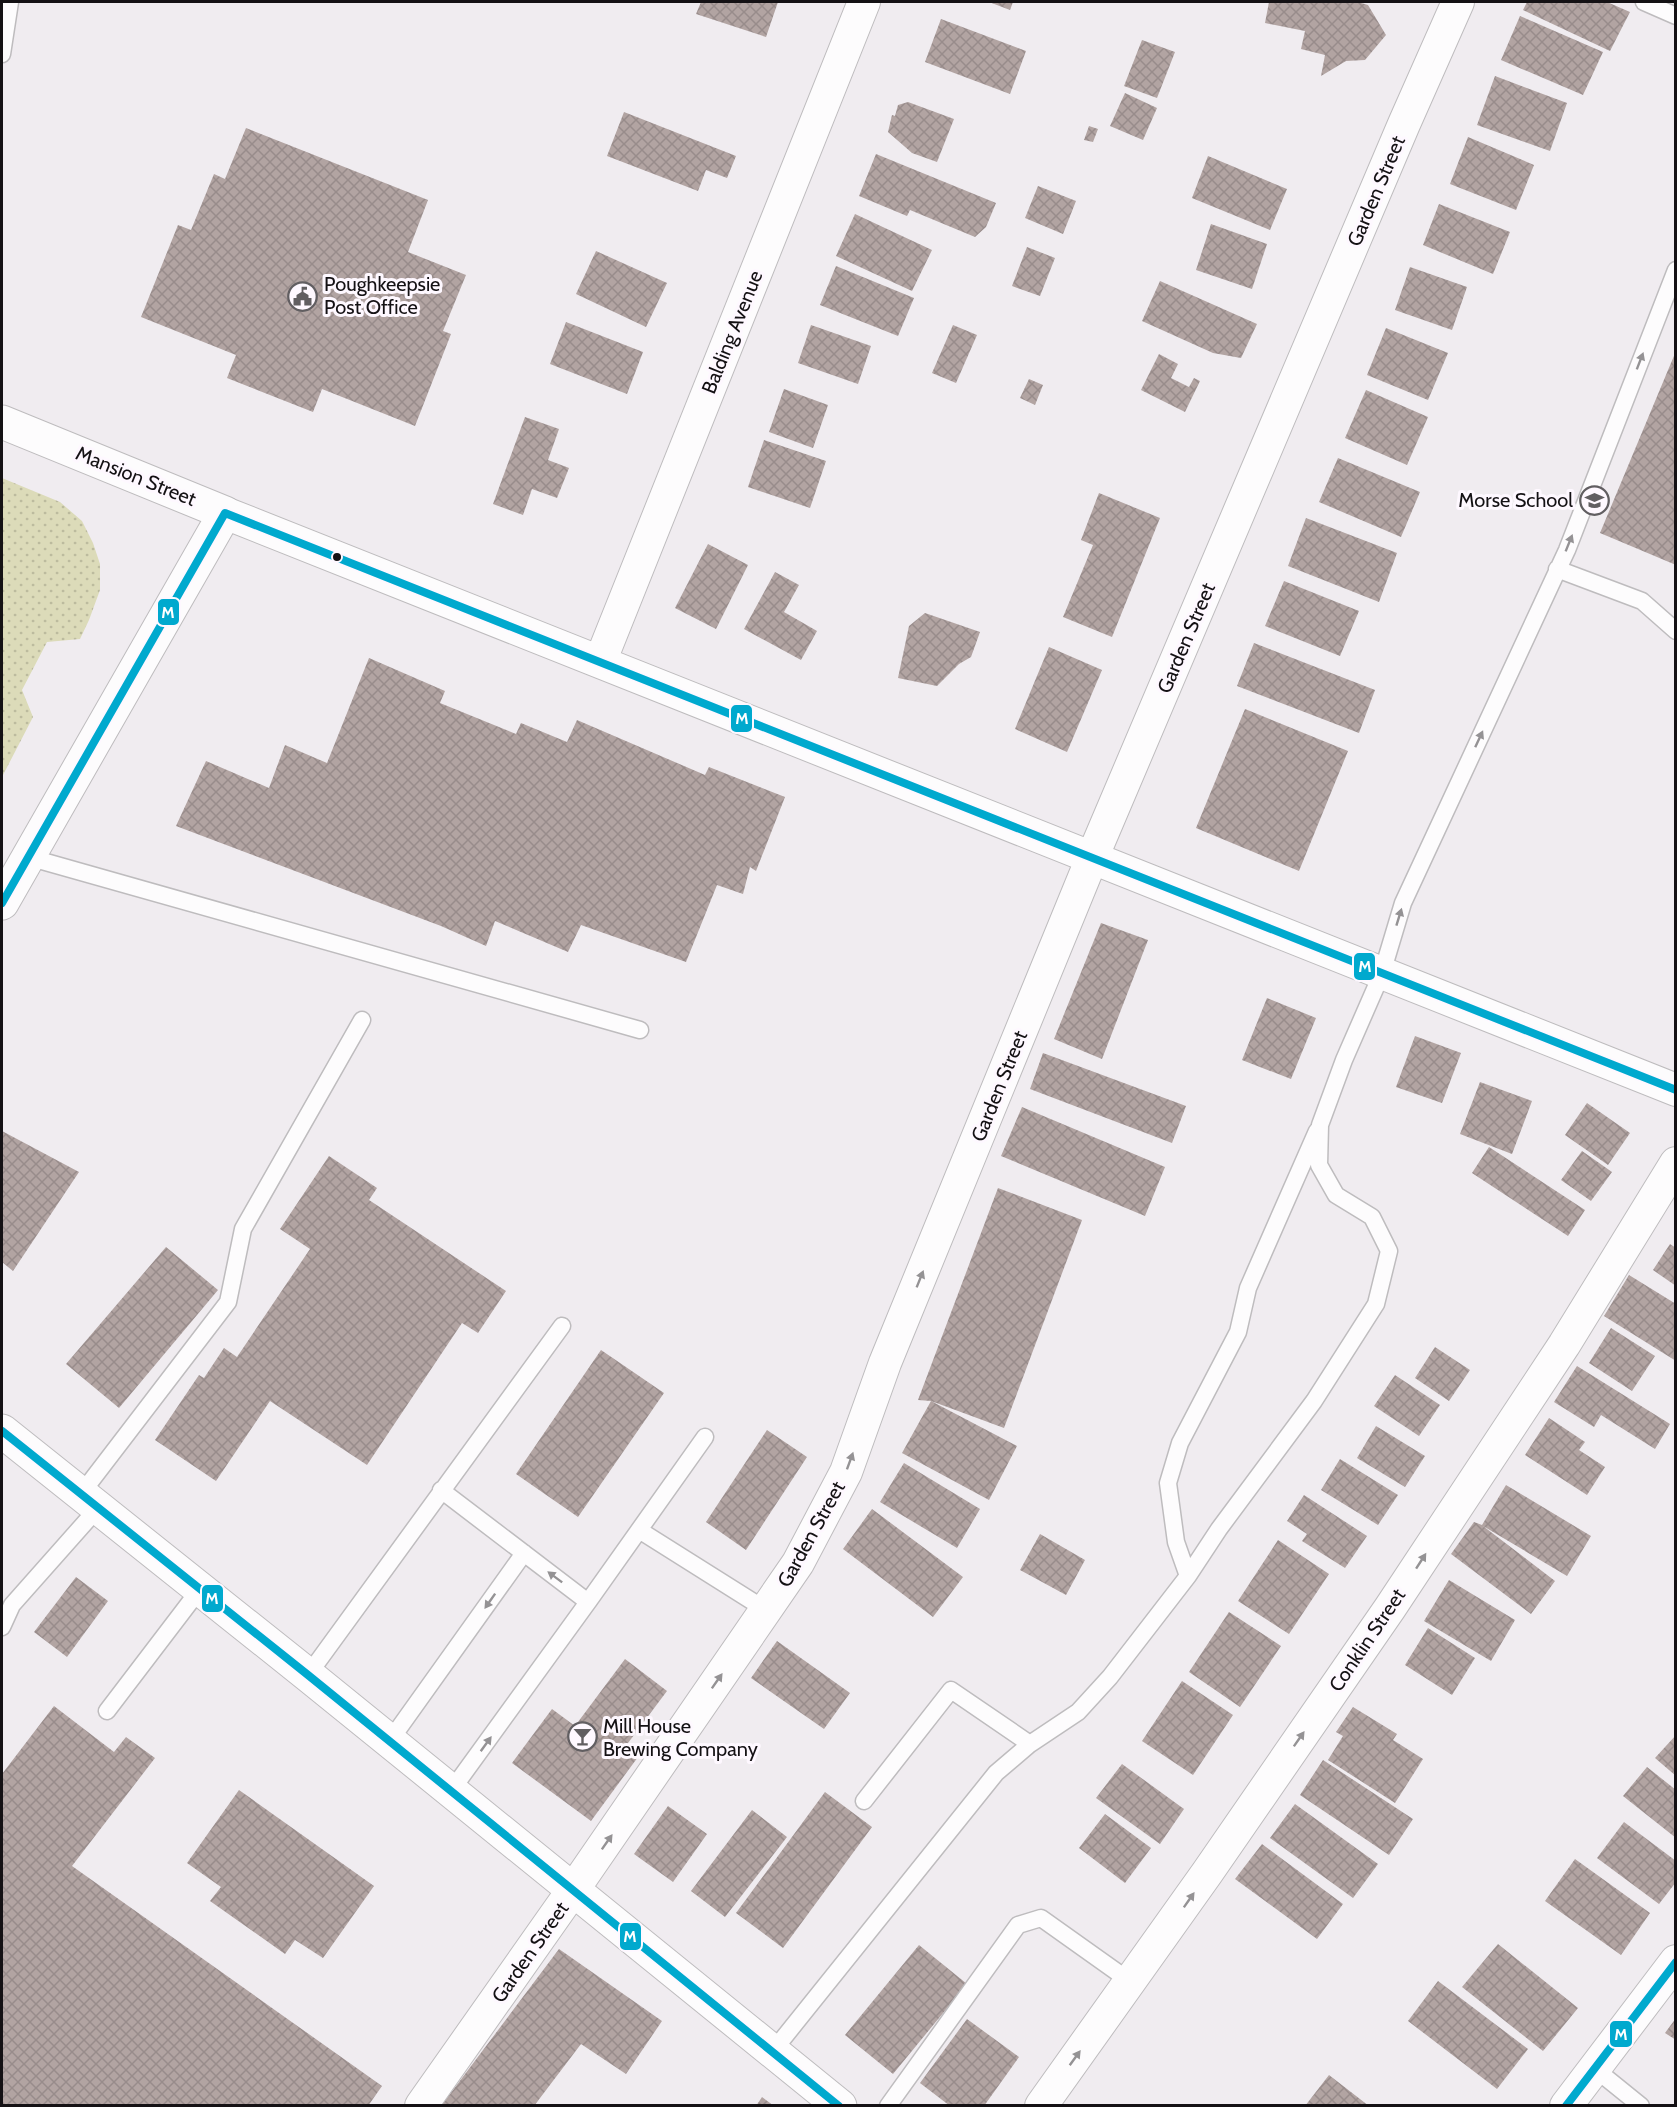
<svg xmlns="http://www.w3.org/2000/svg" width="1677" height="2107" font-family="Cabin,sans-serif">
  <defs>
    <pattern id="grass-dots" width="8" height="8" patternUnits="userSpaceOnUse" patternTransform="scale(1.5)"><rect width="8" height="8" fill="#dcdbb9"/><path d="M2 2h.1M6 6h.1" fill="none" stroke="#bcbb9e" stroke-width="1.8" stroke-linecap="round"/></pattern>
    <pattern id="building-cross-hatch" width="8" height="8" patternUnits="userSpaceOnUse" patternTransform="scale(1.5)"><rect width="8" height="8" fill="#b2a4a2"/><path d="M0 0l8 8M0 8l8-8" fill="none" stroke="#988c8b"/></pattern>
  </defs>
  <rect width="100%" height="100%" fill="#f0ecf0"/>
  <!-- grass -->
  <path fill="url(#grass-dots)" d="M2,478l58,24 22,19 11,22 7,21v26l-11,30 -9,19 -33,3 -25,48 11,27 -31,60z"/>
  <!-- building -->
  <path fill="url(#building-cross-hatch)" d="M701,2h77l-12,35 -70,-23z
    M989,2h24l-3,8z
    M1269,2h89l10,3 18,30 -21,25 -19,1 -25,15 4,-21 -24,-6 4,-18 -40,-8z
    M1527,2h80l23,10 -20,39 -87,-41z
    M1520,16l83,36 -20,43 -82,-35z
    M941,19l85,32 -16,43 -85,-32z
    M1142,40l33,12 -18,46 -33,-12z
    M1495,76l72,27 -17,48 -73,-26z
    M1125,93l32,15 -14,32 -33,-14z
    M908,102l46,17 -17,43 -25,-9 -24,-21 4,-17 3,1 3,-11z
    M624,112l112,44 -9,22 -21,-8 -8,21 -91,-35z
    M1089,126l9,3 -5,13 -9,-2z
    M246,128l182,72 -20,52 58,23 -23,56 8,3 -36,92 -93,-37 -9,23 -86,-34 9,-23 -95,-38 37,-92 13,5 23,-56 11,5z
    M1468,137l66,28 -18,45 -66,-26z
    M876,154l120,49 -10,24 -11,10 -65,-27 -3,6 -48,-20z
    M1208,156l79,33 -17,41 -78,-32z
    M1038,186l38,15 -13,33 -38,-16z
    M1439,204l71,28 -17,42 -70,-29z
    M855,214l77,36 -20,41 -76,-35z
    M1211,224l56,20 -15,45 -56,-19z
    M1027,247l28,11 -15,38 -28,-10z
    M596,251l71,32 -21,44 -70,-33z
    M836,266l78,32 -16,38 -78,-31z
    M1410,267l57,20 -15,43 -57,-20z
    M1160,281l97,43 -16,34 -28,-5 -71,-32z
    M566,322l77,30 -16,42 -77,-30z
    M811,325l60,21 -13,38 -60,-21z
    M953,325l24,10 -21,48 -24,-10z
    M1386,328l62,25 -20,47 -61,-25z
    M1676,351v214l-76,-32z
    M1159,354l19,10 -7,14 18,9 5,-9 6,3 -15,31 -44,-22z
    M1029,379l14,6 -8,20 -15,-7z
    M784,389l44,16 -15,43 -44,-16z
    M1366,390l62,27 -21,48 -62,-27z
    M525,417l34,12 -11,31 21,8 -12,30 -25,-9 -9,26 -30,-11z
    M764,440l62,21 -16,47 -62,-21z
    M1338,458l82,34 -19,45 -82,-35z
    M1099,493l61,25 -48,119 -49,-20 30,-72 -12,-5z
    M1306,518l91,35 -18,49 -91,-36z
    M708,544l40,21 -32,64 -41,-21z
    M775,572l24,13 -15,27 33,19 -16,29 -57,-31z
    M1284,581l75,30 -19,45 -75,-30z
    M925,613l55,19 -9,25 -12,7 -22,22 -39,-8 11,-52z
    M1254,643l121,47 -16,43 -122,-47z
    M1049,647l53,23 -35,82 -52,-23z
    M369,658l76,33 -5,12 76,31 5,-11 46,19 10,-22 128,55 4,-8 76,30 -29,74 -6,-4 -7,27 -26,-9 -31,77 -105,-37 -13,27 -73,-31 -9,25 -45,-20 -265,-100 30,-65 63,27 16,-43 42,18z
    M1245,709l103,42 -49,120 -103,-43z
    M1101,923l47,17 -46,119 -48,-20z
    M1267,998l49,20 -25,61 -49,-19z
    M1415,1036l46,17 -19,50 -46,-16z
    M1043,1053l143,53 -14,37 -142,-54z
    M1480,1082l52,19 -20,53 -52,-20z
    M1587,1103l43,30 -22,32 -43,-30z
    M1022,1107l143,60 -20,49 -144,-60z
    M2,1131l77,41 -66,99 -11,-9z
    M1489,1147l96,63 -17,26 -96,-63z
    M1582,1151l30,21 -21,29 -30,-21z
    M329,1156l48,32 -8,12 137,91 -28,42 -16,-10 -95,142 -97,-64 -54,80 -61,-41 44,-65 5,3 20,-30 13,9 73,-108 -30,-20z
    M998,1188l84,32 -78,208 -73,-27 86,45 -28,54 -87,-47 29,-52 -13,-1z
    M1670,1244l6,4v38l-23,-16z
    M166,1247l52,43 -99,118 -53,-44z
    M1629,1275l47,29v57l-72,-45z
    M1611,1328l44,28 -23,35 -43,-28z
    M1435,1347l35,23 -21,31 -34,-23z
    M601,1350l63,43 -86,124 -62,-43z
    M1577,1366l93,58 -15,25 -54,-34 -7,12 -40,-25z
    M1395,1375l45,30 -21,31 -45,-30z
    M1549,1418l36,24 -6,8 26,17 -18,28 -62,-40z
    M1376,1426l49,30 -20,31 -48,-29z
    M767,1430l40,27 -61,93 -40,-28z
    M1340,1459l58,36 -20,30 -57,-35z
    M904,1463l76,46 -23,39 -77,-46z
    M1506,1485l85,51 -24,40 -84,-50 72,55 -24,33 -80,-60 23,-32 8,3z
    M1304,1495l63,41 -22,32 -43,-27 5,-7 -20,-13z
    M872,1509l91,68 -30,40 -90,-68z
    M1040,1534l45,26 -19,35 -46,-25z
    M1278,1540l51,34 -40,60 -51,-33z
    M76,1577l32,24 -41,56 -33,-25z
    M1449,1580l66,40 -24,41 -67,-40z
    M1229,1612l52,34 -41,61 -51,-35z
    M1428,1628l47,30 -23,37 -47,-30z
    M777,1641l73,52 -26,36 -73,-51z
    M625,1659l42,32 -42,56 13,10 -47,64 -79,-58 40,-54 23,17z
    M1182,1681l51,34 -40,60 -51,-34z
    M54,1706l60,46 12,-15 29,21 -83,108 310,220 -14,20h-366v-332z
    M1353,1707l44,27 -4,6 30,19 -28,44 -67,-43 15,-24 -7,-4z
    M1676,1735v41l-21,-18z
    M1323,1760l90,59 -24,36 -89,-60z
    M1122,1764l62,45 -24,35 -64,-46z
    M1647,1767l29,23v48l-53,-42z
    M239,1790l135,96 -51,72 -28,-18 -10,14 -75,-53 11,-14 -34,-24z
    M825,1792l47,35 -89,121 -47,-35z
    M1295,1804l83,60 -25,34 -83,-60z
    M668,1806l39,28 -34,48 -39,-28z
    M752,1810l35,27 -62,80 -34,-26z
    M1105,1814l46,34 -26,35 -46,-35z
    M1624,1822l52,39v21l-17,22 -62,-46z
    M1262,1844l81,60 -26,35 -82,-60z
    M1575,1859l75,54 -29,42 -76,-54z
    M1498,1944l80,64 -35,43 -81,-64z
    M919,1945l48,39 -74,90 -48,-39z
    M559,1949l103,72 -36,53 -45,-30 -47,62h-93z
    M1438,1981l90,68 -31,40 -89,-68z
    M1676,2018v22l-11,-7z
    M967,2019l52,38 -35,49h-34l-30,-23z
    M1329,2075l40,31h-64z
    M762,2097l12,9h-18z"/>
  <g fill="none" stroke-linecap="round" stroke-linejoin="round">
    <defs>
      <path id="lane" d="M1644,2l32,14
        M2,54l8,-52
        M1557,569l85,32 34,30
        M28,857l612,173
        M441,1490l147,112 -137,189
        M81,1494l147,-192 15,-73 119,-209
        M639,1530l127,80
        M1188,1576l-12,-34 -8,-59 12,-40 58,-111 10,-44 69,-157
        M588,1602l117,-165
        M2,1627l10,-22 86,-97
        M308,1675l254,-349
        M107,1711l93,-122
        M389,1742l135,-189
        M864,1801l87,-111 79,54
        M773,2051l223,-278 34,-29 48,-32 32,-35 78,-101 31,-47 95,-128 62,-97 13,-53 -17,-34 -36,-22 -17,-30 1,-40 24,-65 38,-87 21,-70 164,-353 109,-280
        M1594,2068l47,38
        M888,2106l130,-181 23,-7 90,64"/>
      <path id="street" d="M225,513l1451,577
        M600,662l264,-660
        M421,2106l152,-216 225,-327 48,-91 39,-109 207,-505 312,-734 54,-122
        M1041,2106l166,-233 183,-265 174,-263 112,-182
        M1566,2106l110,-145"/>
      <path id="secondary" d="M2,422l223,91 -223,390"/>
      <path id="highway" d="M2,1431l306,244 532,431"/>
    </defs>
    <!-- lane casing -->
    <use href="#lane" stroke="#bebcbe" stroke-width="19"/>
    <!-- street casing -->
    <use href="#street" stroke="#bebcbe" stroke-width="34"/>
    <!-- secondary casing -->
    <use href="#secondary" stroke="#bebcbe" stroke-width="35"/>
    <!-- highway casing -->
    <use href="#highway" stroke="#bebcbe" stroke-width="35"/>
    <!-- lane -->
    <use href="#lane" stroke="#fdfcfd" stroke-width="16"/>
    <!-- street -->
    <use href="#street" stroke="#fdfcfd" stroke-width="32"/>
    <!-- secondary -->
    <use href="#secondary" stroke="#fdfcfd" stroke-width="33"/>
    <!-- highway -->
    <use href="#highway" stroke="#fdfcfd" stroke-width="33"/>
    <defs>
      <path id="bus-1" d="M2,903l223,-390 1451,577
        M2,1431l306,244 531,431
        M1566,2106l110,-144"/>
    </defs>
    <!-- bus-1 casing -->
    <use href="#bus-1" stroke="#fef8ff" stroke-width="12"/>
    <!-- bus-1 -->
    <use href="#bus-1" stroke="#00a9ce" stroke-width="8"/>
  </g>
  <!-- one-way arrows -->
  <defs><path id="oneway-solid" d="M-6-.8H1V-3.2L6.5 0L1 3.2V.8H-6Z" transform="scale(1.5)"/></defs>
  <g fill="#949294">
    <use href="#oneway-solid" transform="translate(1640 361) rotate(-69)"/>
    <use href="#oneway-solid" transform="translate(1569 543) rotate(-68)"/>
    <use href="#oneway-solid" transform="translate(1479 739) rotate(-65)"/>
    <use href="#oneway-solid" transform="translate(1399 917) rotate(-73)"/>
    <use href="#oneway-solid" transform="translate(920 1279) rotate(-68)"/>
    <use href="#oneway-solid" transform="translate(850 1461) rotate(-70)"/>
    <use href="#oneway-solid" transform="translate(1421 1561) rotate(-57)"/>
    <use href="#oneway-solid" transform="translate(555 1577) rotate(-143)"/>
    <use href="#oneway-solid" transform="translate(490 1601) rotate(125)"/>
    <use href="#oneway-solid" transform="translate(717 1681) rotate(-55)"/>
    <use href="#oneway-solid" transform="translate(1299 1739) rotate(-55)"/>
    <use href="#oneway-solid" transform="translate(486 1744) rotate(-54)"/>
    <use href="#oneway-solid" transform="translate(607 1842) rotate(-55)"/>
    <use href="#oneway-solid" transform="translate(1189 1900) rotate(-55)"/>
    <use href="#oneway-solid" transform="translate(1075 2058) rotate(-54)"/>
  </g>
  <!-- icons -->
  <defs>
    <symbol id="civic-ring" viewBox="-11 -11 22 22"><circle r="9.5" fill="#fef8ff" stroke="#615e61" stroke-width="1.5"/><path d="M-.6-6.5H3V-4.5H.6V-3L4-1V1h2V6H-6V1h2V-1L-.6-3ZM-1.2 2.5V6h2.4V2.5Z" fill="#615e61"/></symbol>
    <symbol id="school-ring" viewBox="-11 -11 22 22"><circle r="9.5" fill="#fef8ff" stroke="#615e61" stroke-width="1.5"/><path d="M0-5L7-2L0 1L-7-2ZM-4 1L0 2.5L4 1V4Q0 6-4 4Z" fill="#615e61"/></symbol>
    <symbol id="bar-ring" viewBox="-11 -11 22 22"><circle r="9.5" fill="#fef8ff" stroke="#615e61" stroke-width="1.5"/><path d="M-6-5H6L.8 .8V4.5H3.5V6h-7V4.5H-.8V.8Z" fill="#615e61"/></symbol>
  </defs>
  <g fill-rule="evenodd">
    <use href="#civic-ring" x="286" y="280" width="33" height="33"/>
    <use href="#school-ring" x="1578" y="484" width="33" height="33"/>
    <use href="#bar-ring" x="566" y="1720" width="33" height="33"/>
  </g>
  <!-- markers -->
  <circle fill="#141114" stroke="#fef8ff" stroke-width="2" cx="337" cy="557" r="5"/>
  <g text-anchor="middle" dominant-baseline="central" stroke-width="6" stroke-linejoin="round" paint-order="stroke">
    <!-- street labels -->
    <g font-size="20" fill="#141114" stroke="#fef8ff">
      <text transform="translate(1376 191) rotate(-67)">Garden Street</text>
      <text transform="translate(732 332) rotate(-68)">Balding Avenue</text>
      <text transform="translate(136 476) rotate(22)">Mansion Street</text>
      <text transform="translate(1186 638) rotate(-67)">Garden Street</text>
      <text transform="translate(999 1086) rotate(-68)">Garden Street</text>
      <text transform="translate(811 1534) rotate(-61)">Garden Street</text>
      <text transform="translate(1367 1640) rotate(-56)">Conklin Street</text>
      <text transform="translate(530 1952) rotate(-55)">Garden Street</text>
    </g>
    <!-- poi labels -->
    <g font-size="20" fill="#141114" stroke="#fef8ff" text-anchor="start">
      <text x="324" y="284">Poughkeepsie<tspan x="324" dy="23">Post Office</tspan></text>
      <text x="1573" y="500" text-anchor="end">Morse School</text>
      <text x="603" y="1726">Mill House<tspan x="603" dy="23">Brewing Company</tspan></text>
    </g>
  </g>
  <g stroke="#fef8ff" stroke-width="2">
    <rect x="157" y="598" width="23" height="28" rx="6" fill="#00a9ce"/>
    <rect x="730" y="704" width="23" height="29" rx="6" fill="#00a9ce"/>
    <rect x="1353" y="952" width="23" height="29" rx="6" fill="#00a9ce"/>
    <rect x="201" y="1584" width="23" height="29" rx="6" fill="#00a9ce"/>
    <rect x="619" y="1922" width="23" height="29" rx="6" fill="#00a9ce"/>
    <rect x="1609" y="2020" width="24" height="28" rx="6" fill="#00a9ce"/>
  </g>
  <g font-size="16" text-anchor="middle" font-weight="bold" fill="#fff">
    <text x="168" y="618">M</text>
    <text x="742" y="724">M</text>
    <text x="1365" y="972">M</text>
    <text x="212" y="1604">M</text>
    <text x="630" y="1942">M</text>
    <text x="1621" y="2040">M</text>
  </g>
  <!-- border -->
  <rect width="1677" height="2107" fill="none" stroke="#141114" stroke-width="6"/>
</svg>
